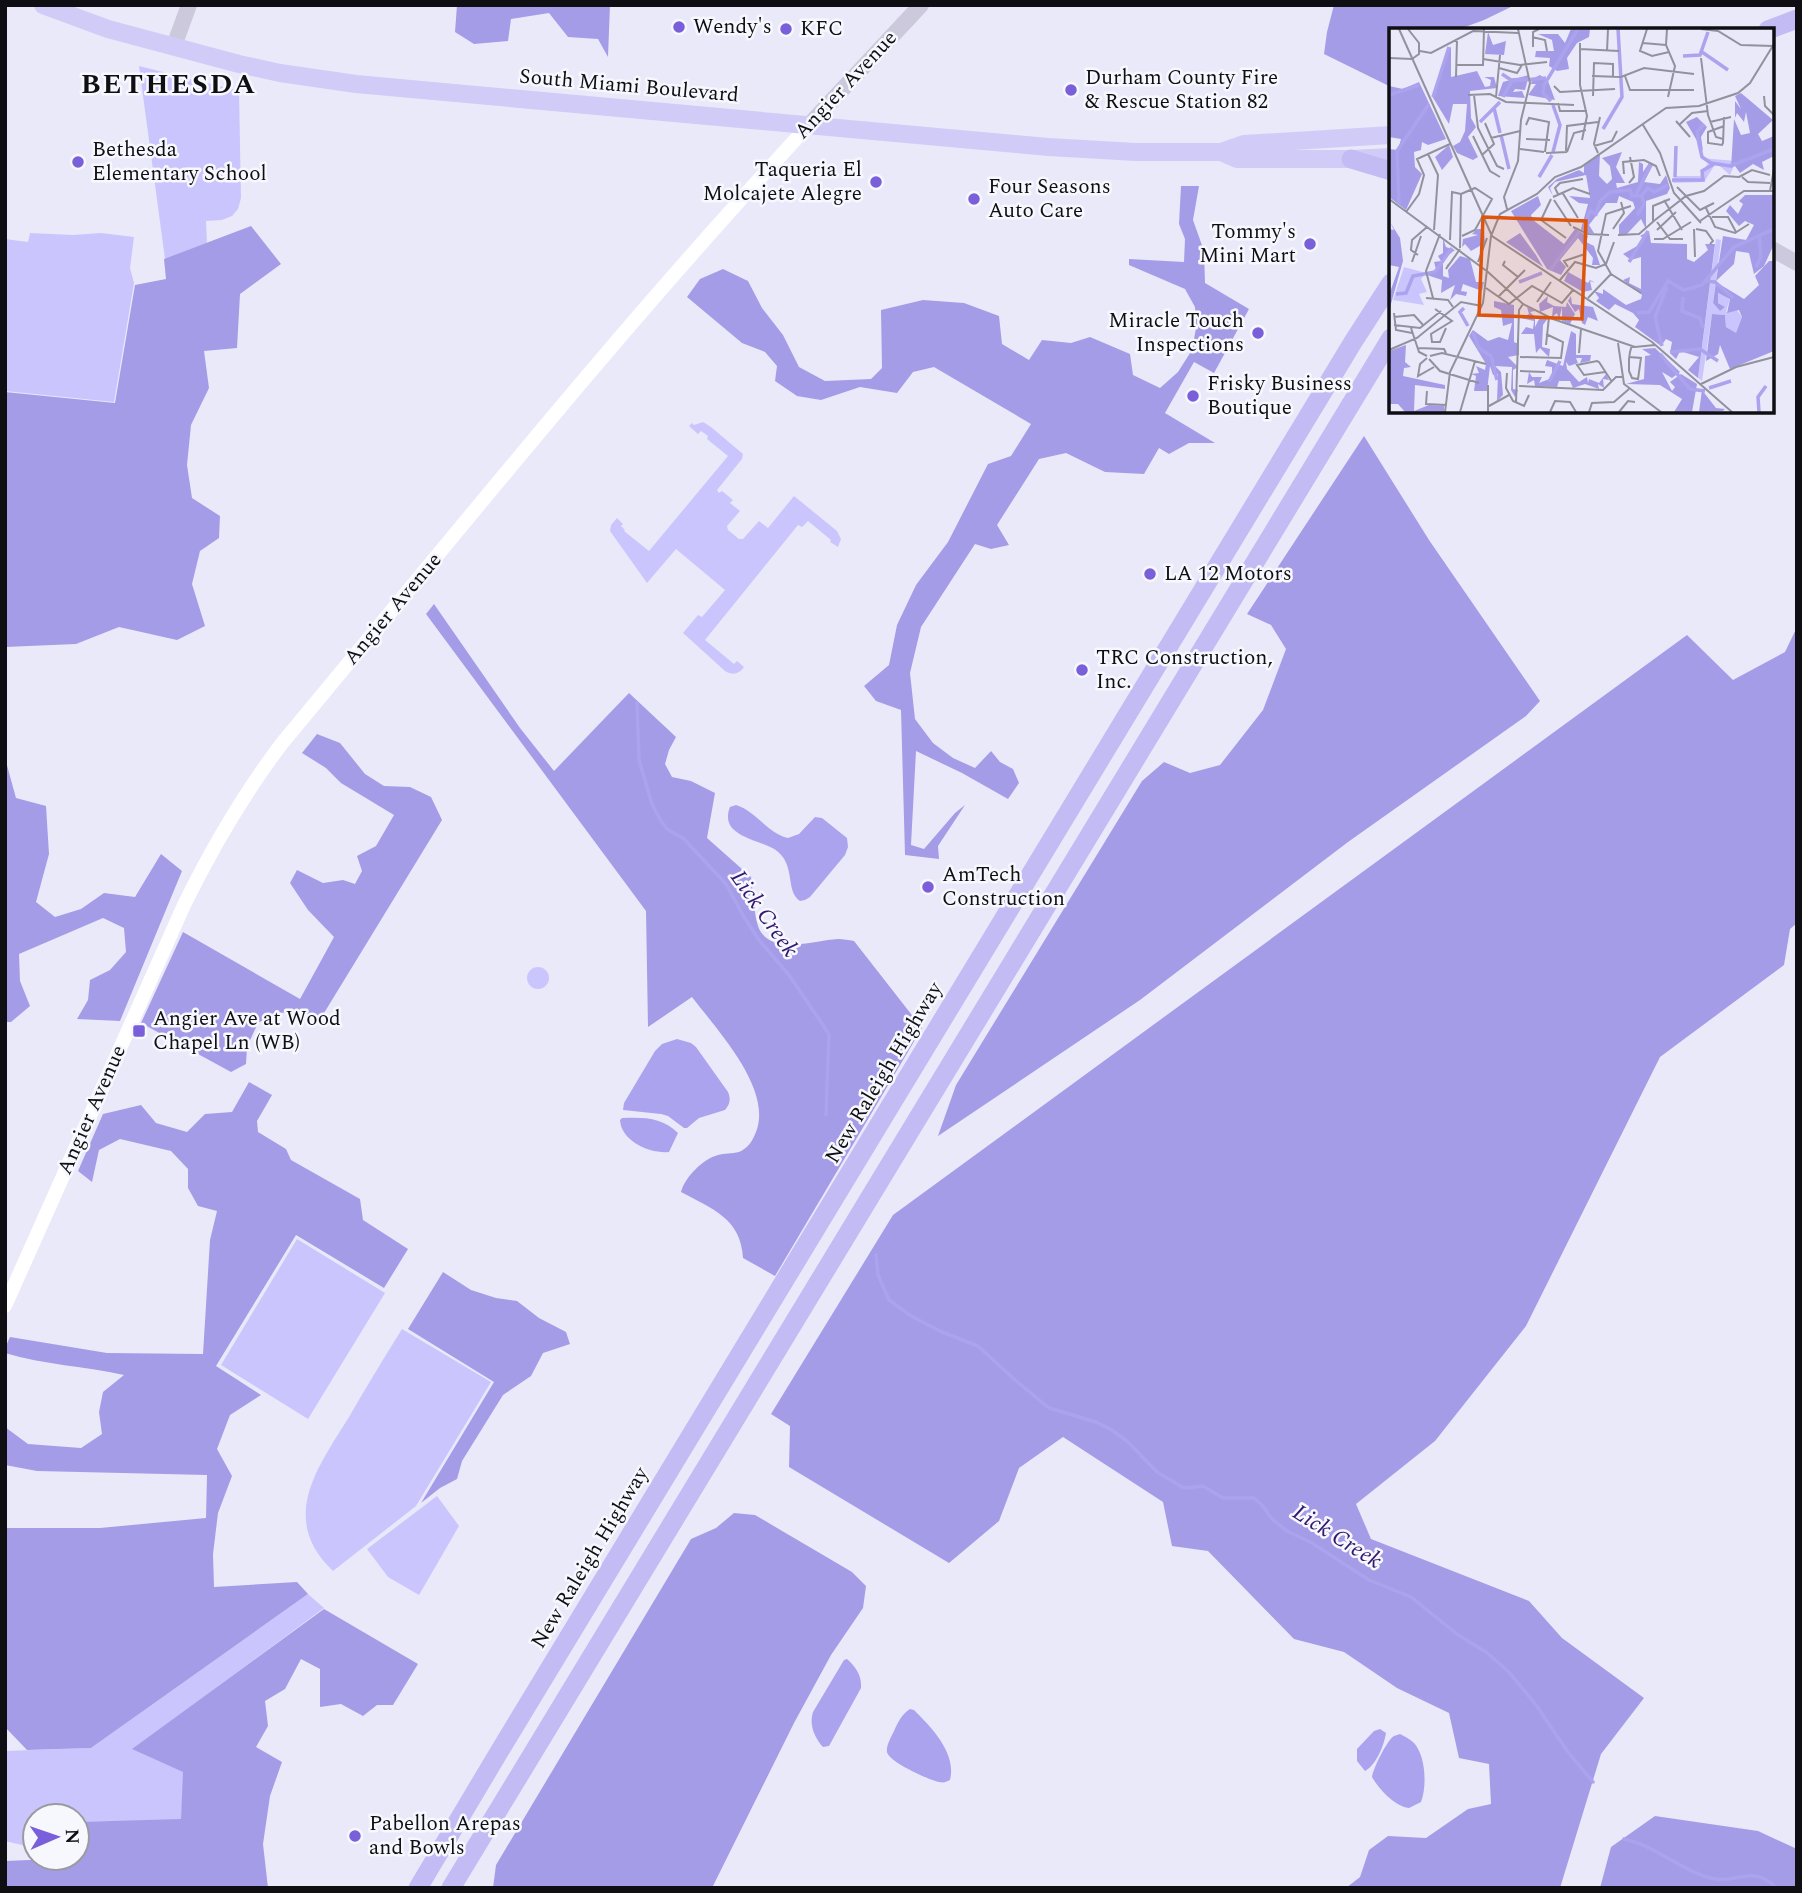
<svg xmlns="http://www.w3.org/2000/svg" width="1802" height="1893" font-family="Spectral,serif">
  <rect width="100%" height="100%" fill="#eae9fa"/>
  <!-- green -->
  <path fill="#cbc5fd" d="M139,66l100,25 2,107 -3,11 -6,7 -10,4 -16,1 1,22 -42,16z
    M30,233l43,2 28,-2 33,4 -4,31 4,15 -20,119 -109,-11v-152l23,3z
    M703,422l8,5 32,27 -1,5 -25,31 2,3 3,-2 11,9 -3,3 10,8 -13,15 1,4 11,9h4l16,-18 9,7 26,-32 43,35 4,8 -3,8 -8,-5 1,-2 -23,-19 -6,6 -4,-2 -93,115 29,24 3,-3 7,6c-5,7 -11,9 -19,4l-42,-38 15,-18 4,2 23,-27 -49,-41 -29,34 -37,-52 1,-6 6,-7 6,6 -2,2 4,4 -1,1 25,20 79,-95 -21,-17 1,-3 -7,-5 -3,3 -9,-8 3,-3 2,2z
    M527 978a11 11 0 1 1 22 0a11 11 0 1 1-22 0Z
    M297,1239l88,54 -77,126 -87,-54z
    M402,1329l89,53 -75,124 -83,65c-55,-52 -15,-104 16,-154 17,-30 35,-59 53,-88z
    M437,1496l22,30 -40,69 -31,-18 -21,-28z
    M308,1594l16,14 -191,141 51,23 -3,48 -104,2v-6h-42v32l-30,-7v-90l86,-3z"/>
  <!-- forest -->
  <path fill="#a59ce7" d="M457,5h153l-2,52 -10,-18 -30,-2 -19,-24 -38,6 -3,22 -34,3 -19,-12z
    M1334,5h181l-31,15 -19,7v3h-74v57l-67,-33 3,-22z
    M1181,186h18l-6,34 11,31 1,32 44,26 -35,64 -20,-11 -29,51 50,30h-26l-20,11 -10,-6 -15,26 -39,-2 -39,-19 -27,6 -42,66 12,20 -18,4 -16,-5 -54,83 -11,46 5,46 18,24 20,15 22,10 16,-17 9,11 13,7 6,14 -11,16 -46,-26 -46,-22 -5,94 13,4 31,-36 10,-8 -27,41 1,13 -34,-4 -4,-145 -25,-9 -12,-15 25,-21 8,-40 19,-40 32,-43 40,-78 23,-8 20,-32 -97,-57 -21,5 -16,21 -37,-6 -39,13 -24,-4 -22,-15 2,-15 -12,-14 -23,-9 -55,-46 13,-18 23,-10 25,12 14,27 21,27 16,32 26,14 46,-2 11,-11 -1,-58 42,-10 41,3 35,13 3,28 27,16 13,-20 29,3 19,-6 40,17 3,21 27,13 18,-16 14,-22 4,-22 -1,-21 -10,-18 -56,-24v-6l55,3 1,-23 -6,-15z
    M251,226l30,38 -41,30 -3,54 -33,3 5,37 -18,37 -4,40 5,33 28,18 -1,22 -19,13 -8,33 13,42 -28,14 -58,-13 -43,17 -71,3v-255l110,11 20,-118 31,-6 -2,-20z
    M1364,436l65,104 111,161 -14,15 -178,126 -208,158 -202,136 18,-51 186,-304 22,-19 26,11 30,-8 43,-55 23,-61 -15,-24 -24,-11z
    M434,604l86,124 34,43 75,-78 47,44 -7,13 -4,14 7,13 19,4 24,12 -8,45 44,39c2,14 3,37 7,49 11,31 57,14 80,13 5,0 11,1 16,2l68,87 -147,248 -32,-18c-2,-40 -31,-49 -62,-66 4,-15 22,-33 37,-37 6,-2 14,-1 21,-3 9,-4 13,-10 17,-20 17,-43 -39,-102 -64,-135l-44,30 -2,-116 -220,-297z
    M1797,627v296l-7,6 -6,36 -124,92 -134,269 -91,115 -79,63 15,35 158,62 33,37 82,60 -43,56 -41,134h-214l14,-11 9,-27 19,-14 38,2 42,-29 23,-5 -2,-40 -30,-6 -10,-45 -52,-25 -53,-36 -50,-13 -86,-88 -36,-5 -9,-44 -100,-65 -44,31 -20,53 -50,42 -160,-96 1,-41 -19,-12 122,-199 794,-580 46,45 52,-28z
    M317,734l23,9 25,31 19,12 26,1 21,10 11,23 -121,198 -22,-6 -23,1 -18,10 -11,24 -1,17 -15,8 -90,-49 42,-91 117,67 34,-62 -26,-27 -18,-27 7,-13 26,13 20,-3 12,4 7,-13 -5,-15 19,-10 18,-31 -53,-32 -15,-15 -24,-15z
    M5,758l11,40 30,8 3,48 -13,48 19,15 26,-8 23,-16 31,4 26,-43 21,17 -62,150 -43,-2 11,-19 2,-20 20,-10 16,-18 -2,-24 -21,-10 -84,36 1,27 10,25 -19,16h-6z
    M249,1082l23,13 -15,26 1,11 28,17 5,11 69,39 3,21 45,29 -24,39 -88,-53 -80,131 45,29 -31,20 -13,34 15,27 -14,37 -5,41 1,33 83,-5 11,12 -217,154 -64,2 -22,-23v-199h95l106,-10 1,-43 -170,-4 -32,-6v-38l23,17 53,4 21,-14 -3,-22 4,-20 21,-17c-39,-9 -80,-10 -119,-22v-5l5,-11 97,16 96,1 7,-114 7,-29 -19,-5 -10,-18v-19l-17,-18 -51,-12 -21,11 -7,32 -14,-11 25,-57 38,-9 15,18 31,9 18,-18 27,-2z
    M443,1272l28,18 25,8 21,3 22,17 27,14 4,12 -27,9 -12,23 -28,19 -41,66 -5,18 -17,9 -19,15 73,-121 -86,-53z
    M734,1513l21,2 97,57 14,14 -3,22 -32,47 -37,68 -82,165h-219l3,-23 195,-326 25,-11z
    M324,1609l94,55 -25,41h-16l-14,11 -22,-12 -21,3v-38l-19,-10 -16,30 -20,12 3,25 -12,21 26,15 -12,34 -7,48 5,44h-263v-27l72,-3v-36l104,-3 2,-47 -51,-23z
    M1655,1816l103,15 39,18v39h-197l11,-41z"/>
  <!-- water -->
  <path fill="#aca3ee" d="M736,805c20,6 31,28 52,33l11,-4 16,-17 7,1 25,20 1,9 -3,8 -35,42 -5,3 -5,1c-15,-10 -4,-35 -23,-50 -16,-12 -59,-14 -47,-44z
    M677,1039l14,4 5,4 32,45c3,7 2,12 -3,18l-26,8 -12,10h-3l-16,-12 -7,-2 -38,-4 1,-7 31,-52 7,-7z
    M622,1118c22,-1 40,-1 56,15l-9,19c-19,2 -48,-11 -49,-32z
    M847,1659c9,8 15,17 14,29l-32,58 -6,1c-9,-10 -14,-23 -10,-35l31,-52z
    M910,1709l4,1c17,17 43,43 36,70 -5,2 -5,3 -11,2 -10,-2 -50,-20 -52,-30 -1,-6 4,-15 7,-21 4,-9 8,-17 16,-22z
    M1380,1729l6,4c-2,13 -10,32 -21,38l-8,-10v-12l17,-18z
    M1400,1734c4,2 10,5 14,9 12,13 13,44 7,59l-12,6c-15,-2 -30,-19 -37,-31 1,-8 15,-37 22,-41 2,-1 4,-1 6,-2z"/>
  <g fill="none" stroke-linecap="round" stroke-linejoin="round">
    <!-- stream -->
    <path stroke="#aca3ee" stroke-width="3.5" d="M637,703l2,57 13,44 9,17 6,8 17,10 42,45 18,33 15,23 30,35 40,59 -3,81
      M876,1255l2,20 11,25 22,16 31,16 36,14 37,34 34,28 47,14 16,8 16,12 29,30 25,15 5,1 16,-2 20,12h31l8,7 10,14 15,12 25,12 57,37 42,17 47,38 28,17 23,20 27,33 32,47 25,30
      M1624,1839c7,2 15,4 21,7 22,10 42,26 65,32 28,7 40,-15 67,10"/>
    <!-- tertiary -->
    <path stroke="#fff" stroke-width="14" d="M5,1306l179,-401c28,-57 60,-112 99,-163 173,-208 342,-420 527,-618"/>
    <!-- secondary -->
    <path stroke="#cbc9db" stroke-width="16" d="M174,46l15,-41
      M810,124l111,-119
      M1772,249l25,14"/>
    <!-- primary -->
    <path stroke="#d1ccf7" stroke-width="18" d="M43,5l65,24 131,35 41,9 76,11 692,63 88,5h85l23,-8 147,-9
      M1221,152l16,7h114l40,-2"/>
    <!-- trunk -->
    <path stroke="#c2bbf4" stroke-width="19" d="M1768,30l29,-11
      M1351,159l40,12
      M418,1888l81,-136 854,-1410 38,-59
      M451,1888l940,-1550"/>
  </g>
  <!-- markers -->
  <g fill="#795fda" stroke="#f7f7fe" stroke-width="2.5">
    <circle cx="679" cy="27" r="7"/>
    <circle cx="786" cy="29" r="7"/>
    <circle cx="1071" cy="90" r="7"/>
    <circle cx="78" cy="162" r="7"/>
    <circle cx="876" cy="182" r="7"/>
    <circle cx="974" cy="199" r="7"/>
    <circle cx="1310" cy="244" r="7"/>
    <circle cx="1258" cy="333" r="7"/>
    <circle cx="1193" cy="396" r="7"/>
    <circle cx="1150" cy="574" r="7"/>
    <circle cx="1082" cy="670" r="7"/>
    <circle cx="928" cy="887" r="7"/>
    <rect x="132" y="1024" width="14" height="14" rx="3.5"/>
    <circle cx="355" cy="1836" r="7"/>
  </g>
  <g text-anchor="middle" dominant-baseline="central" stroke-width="5" stroke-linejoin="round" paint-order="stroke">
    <!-- poi labels -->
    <g font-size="21" fill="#0e0e13" stroke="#f7f7fe" text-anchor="start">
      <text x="693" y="27">Wendy's</text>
      <text x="800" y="29">KFC</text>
      <text x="1085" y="78">Durham County Fire<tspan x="1085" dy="24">&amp; Rescue Station 82</tspan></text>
      <text x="92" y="150">Bethesda<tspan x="92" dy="24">Elementary School</tspan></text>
      <text x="862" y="170" text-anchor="end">Taqueria El<tspan x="862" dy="24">Molcajete Alegre</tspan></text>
      <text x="988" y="187">Four Seasons<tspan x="988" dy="24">Auto Care</tspan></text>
      <text x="1296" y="232" text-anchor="end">Tommy's<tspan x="1296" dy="24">Mini Mart</tspan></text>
      <text x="1244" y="321" text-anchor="end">Miracle Touch<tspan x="1244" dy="24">Inspections</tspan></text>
      <text x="1207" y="384">Frisky Business<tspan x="1207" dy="24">Boutique</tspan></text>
      <text x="1164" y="574">LA 12 Motors</text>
      <text x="1096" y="658">TRC Construction,<tspan x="1096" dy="24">Inc.</tspan></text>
      <text x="942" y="875">AmTech<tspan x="942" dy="24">Construction</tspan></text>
      <text x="153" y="1019">Angier Ave at Wood<tspan x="153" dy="24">Chapel Ln (WB)</tspan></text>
      <text x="369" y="1824">Pabellon Arepas<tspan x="369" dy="24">and Bowls</tspan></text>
    </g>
    <!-- street labels -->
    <g font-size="21" fill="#0e0e13" stroke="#f7f7fe">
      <text transform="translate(846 85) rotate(-47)">Angier Avenue</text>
      <text transform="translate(629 86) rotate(5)">South Miami Boulevard</text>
      <text transform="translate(393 609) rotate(-50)">Angier Avenue</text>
      <text transform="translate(884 1073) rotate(-59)">New Raleigh Highway</text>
      <text transform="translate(92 1110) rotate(-66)">Angier Avenue</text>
      <text transform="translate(590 1558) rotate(-59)">New Raleigh Highway</text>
    </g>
    <!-- water labels -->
    <g font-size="23" font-style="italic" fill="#32196f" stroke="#f7f7fe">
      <text transform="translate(764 914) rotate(55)">Lick Creek</text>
      <text transform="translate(1337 1537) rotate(32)">Lick Creek</text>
    </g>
    <!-- district labels -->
    <g font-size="28" font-weight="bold" letter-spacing="2" fill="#0e0e13" stroke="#f7f7fe">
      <text x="169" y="84">BETHESDA</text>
    </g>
  </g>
  <!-- overview -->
  <g transform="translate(1389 28)">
    <rect width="385" height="385" fill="#eae9fa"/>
    <path d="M312,130l35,3 -6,14 -14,-12 -12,19 -31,1 1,-7h26l8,-13zM327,211l5,1 -8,63 7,8 5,-4 -7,-4 -1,-10 13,5 -4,14 11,-2 5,7 -6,17 -10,-7 -1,-12 -13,-1 -10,67 -4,-3zM15,239l22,6 -5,6 6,13 -8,2 5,11 -31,-5z" fill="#cbc5fd"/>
    <path d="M182,1h19l-1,8 -12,6 -10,15 2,11 -12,2 -8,-5 1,-8 -15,-1 1,-6h18l-2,-11 -14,-6h20l7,9zM99,4l5,13 13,-4 -2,14 -19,-1zM62,18v31l26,-6 8,16 5,-1 1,-6 -7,-3h10l3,11 -27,3 1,27 5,9 -8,10 10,20 -5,3 -16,-7 -4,-7 7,-4 5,-11 2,-27h-14l-4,20 -17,-28zM140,47l-4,15 -10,-1 -2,3 9,-1 3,7 -27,-2 5,-14zM151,47l8,6 7,19 -27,-5 8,-11h-5l1,-5zM30,54l27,57 -18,6 -6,-3 -1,8 -7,2 1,15 7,7 -16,36 -17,-13v-48l9,1 3,-11 -12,-2v-51l14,3zM352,65l32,27 -15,14 4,7 12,-5v20l-12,6 2,8 -11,-6 -13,9 -5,-7 -4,2 3,-49 7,16 9,-2 -4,-21 -2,10 -7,-9 -2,5v-17l6,8 -6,-13zM308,89l10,10 -6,10 2,14 -17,-29zM60,117l4,12 -11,13 -7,-13zM233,124l-6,15 9,16h-9l1,5 21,-6 1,-20 4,2v8l6,-9 4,2 -9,17 16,2 6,-9 4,13 -3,6 -21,7v28l-5,-10 -15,16 -7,-1v-9l16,-17 -2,-6 -14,-6 -2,7h-11l-17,22 5,8h-6l-7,-4 7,-25 -9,-1 -10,-7 21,2 -4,-23 -31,7 -5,6 3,8 -5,-9 9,-8 22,-9 5,3v-7l16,-13 -1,23 8,8 5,-5 -2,-13 -8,-8zM356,167h29v49l-10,22 -10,8 -5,-21 -13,-2 -2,13 -18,17 7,-45 23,4 8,-15 -9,-4 -6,5 -13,-15 4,-6 8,9 5,-10 -4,-3zM149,168l3,9 -10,10 2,5 31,24 11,-15 13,7 -2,6 8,4 6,19h-8l1,-7 -15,-20 -18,22 6,7 -5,8 -14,-6 -36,-58zM1,194l10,16 3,23 -14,50v-16l10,-28 -10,-2v-36l5,1zM88,201h7l1,14 -14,8 -6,-7 -3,3 1,-8 15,-4 -6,-1zM260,203l2,12 36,1v15l7,3 14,-12 -3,-6h10l-17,134 -10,-8 11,-13 -19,-6 -4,8 -6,-6 2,-11 -6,-3 -5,7 -26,-19 4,-7 -6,-7 -18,-9 -6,6 -13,-9 3,-3 -5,-7 9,3v-5l23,16 15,-6 1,-4 -19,-15 7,-3 -1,6 12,6v-32l-10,3 -8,-6 16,-9 5,-7 -4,-2zM131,205l16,22 7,12 -37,-25zM54,210l3,9 9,3 -12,9v17l6,2 -1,-8 12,-14 10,3 6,23h8l-2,9 -19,-7 -2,7 6,1 -1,4 -10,-2 -6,6 5,-15 -14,8 1,-13 -15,-5 9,-6 -2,-7 7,-1 -3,-5 5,-3zM380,233h5v90l-44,18 -10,-24 -2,9 -12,7 6,-47 13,1 1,12 10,6 6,-16 -3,-7 -12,3 3,-14 -12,-6v10l7,4 -5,4 -7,-8 3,-21 28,17 15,-14 -4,-9zM179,244l20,11 2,-3 6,3 -6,-2 2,9 -9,2 -19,-11zM159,268l-1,6 7,4 12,1 1,-5 8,12 -5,10 -8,-3v-14l-3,13 -2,-7 -5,4 1,-10 -13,5 -1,-8zM182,268l1,8 21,3 5,14 -10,-4 -3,8 -3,-2 -3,-14 -4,3 -7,-11zM105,273l20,4v37l5,2v11l-11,2 10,10 -5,3v19l5,1 -3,7 -4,-7 1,-23 -17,-1 6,6 2,23 -6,6 1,-27 -5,1 -3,-9 -3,25h-13l2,-15 -5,-2 8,-1 -3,-7 9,4 1,-6 -17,-28 4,-6 15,11 11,-4 9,3 4,-17 -9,3 -2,-16 -7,-3zM138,279l8,4 -5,1 5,5v10l4,-8 9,-1 -5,7 -1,22 8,2 -1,8 -9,-9 -4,5 -2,-19h-13l5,-7 7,2 1,-8 -13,-3 8,-4zM182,303l5,3v21h15l-1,6 -10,2 2,-5h-6l2,5 -9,3 -3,-4 1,7 12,13 8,-5 1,6 1,-4 10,4 7,-9 3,6 -6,-1 1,9 -6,-4 1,5 -14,-5 -12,4 -3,-7h-11l-2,6 -22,-1 -1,-6 -7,4 2,-12 3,5h10l-3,6 13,-5v-11l-7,-1 2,-6 16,6zM17,317l-1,17 6,5 -7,1 -1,8 42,9v4l-30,-4 -1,26 15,-6 15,1v6h-39l-7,-8h-9v-53zM266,320l25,24 -8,6 -10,-6 10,19 3,-4 -5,-5 11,-8 16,10 -5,28h-18l8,-13 -22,-14 -34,-1 18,-5 1,-23 6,-1 -9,-6zM313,362l14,18 9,1 -2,2 -24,1z" fill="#a59ce7"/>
    <path fill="none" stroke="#aca3ee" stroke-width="3.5" d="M313,24l26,18M294,28l17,-1 8,-23M113,46l9,6 16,-1M0,67l30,-10M44,69l16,-50M114,69l9,-16 34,-3M162,73l-8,-8 1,-8 34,-56M164,77l7,20 -7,27M105,80l6,25M91,94l20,-20M315,96l-7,8 2,12 3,13 9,6 19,3 44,-17M214,101l19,-32 -4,-68M112,107l8,34M150,149l13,-22M286,149l1,-31M283,152h31l-1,-9 12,-7M247,167l15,-31M10,176l-2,-53 32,-47M248,187l7,-10 -2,-9M194,202l7,-19 6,3 4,-13 10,-9 20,-2 2,6h9l7,-8 6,4 14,-7M240,234l19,-31M367,239l5,-10 -2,-21M161,242l29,-38M316,253l10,1 18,16M130,254l23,-9M7,266l10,-1 7,-17 22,-4 17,-24M294,269l-1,14 18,7 3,10M75,280l-4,4 8,14M248,285l12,-1 19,-31 16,9 18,-5 32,-38 40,-18M84,304l6,16 12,8 6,24M273,318l-7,-29 12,-30M281,324l30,-3 18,12M271,326l30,35 15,2M160,354l11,-21M320,360l22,-7M370,384l-1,-15 8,-11"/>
    <path fill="none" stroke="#92919e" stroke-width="2" d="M10,1l93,207 160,106 80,70M258,1l-7,22 12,5 17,-4M278,1l-1,16 9,21 -7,31M312,1l17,2 23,14 32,1M143,9l13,3 2,11M191,15v42l7,31 -5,24M254,15l23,2M144,19v-15l6,-3M191,21l39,2M31,23l11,2 42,-22 45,2M218,23l1,-22M0,30l23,1 7,-5v-11l-11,-14M312,30l7,57 8,22 7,2M94,31l37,6 27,-3M68,37h26l1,-36M110,40l18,5 5,-8M203,48l29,1 23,-9 50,6M236,48l5,14h64M67,49l1,-38M165,58l6,6 55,-3M79,67l22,-1 16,8 68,3M85,67l4,33 19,38 7,3M204,68l1,-33 19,1v14M375,68l1,10 9,9M107,69l4,-42M169,75l2,8h27M287,93l14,16M321,94l21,-5M137,97l3,-7 20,4 -4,30M254,97l17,28 14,40 27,30M290,97l13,-12 16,-2M335,98l-16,6v11l14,2 1,-2 1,-26M84,108l17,35 10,6M102,110l29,-7M137,111l24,1M205,118l18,-5 5,-10M131,121l24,3M177,123l1,-25 31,-4M178,124l7,-19 12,-3M157,125l21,-1M209,125l-4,-9 6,-27M39,126l10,21 -4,55M93,127l12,-11 -9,-21M235,146l-1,-12 21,-2 12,6 4,10M353,149l6,5 22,1M240,155l5,-6 -4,-20M288,159l23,23 14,-7M381,163l4,-22M173,164l16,26M169,166l-3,-6 5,-5 23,-4M164,169l20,-9 17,6M0,171l99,73M162,171l-10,21 25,18M165,172l17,26M275,172l18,30M242,178l-25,8 -8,37 13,23 30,19M317,180l9,19 20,6 14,-9M118,181l-3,-12 14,-36 3,-41 9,-37 -12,-54M17,184l13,-18 5,-19 -7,-16 33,-15M323,189h16l8,15M266,192l31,-24 18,-5 20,-15 15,1 13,-7 18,5M264,193v-15l17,-7M311,193l44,-30h30M268,194l13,17h13M184,199l15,7 21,1M224,201l11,-16 -3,-11M305,201l1,28M307,201l10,2 7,10 -3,3M268,202l19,-18M229,207l21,-1 16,-14M265,211h9l28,-17M61,212l2,-48 9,2M71,220l1,-54 14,-6 17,11 -17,31 -13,6M29,227l-7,-5 1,-10 15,-13M116,233l-2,4 15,12M23,234l9,-26M89,234l9,-24M60,236l-3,5 14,-20M179,239l-4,-6 21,-7M99,244l35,32 30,15 82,28 20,-2M171,252l15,-18 21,6 10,-4 8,-22M97,260l23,16 23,-18 30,17 11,-13M110,268l26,-26M37,270l22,2 5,7M44,270l-7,-27 14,-37M199,270l23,-24M148,274l14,-20M46,281l17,12 -21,13 1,8h8l6,-14M5,285l2,17 16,3M5,289l20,-2 10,11M5,297l26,3 21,-17M22,300l8,24 8,4M229,315l6,41 37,28M157,317l3,-28M29,320l26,1 2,4M0,322l28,-12 44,-36 21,4M190,325l2,-24M41,328l12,-3 44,11M131,329l41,1 2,-16 -17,-8M240,329l12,1 -3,21 -6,-1 -3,-7v-12l1,-7 2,-7M38,330l-7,6 -2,12 16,-9M40,331l11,12 39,12M131,343l25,1M216,344l-21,3 -7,-10 20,-4 2,1 13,20M118,345l-1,15 7,13 11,5 5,-11M312,356l35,-17 38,-10M130,358l84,4 13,-13h6M38,363l-1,13 20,1M127,375l3,-93 4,-6M100,378l20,-11M56,384l5,-40 33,-69 8,-67 9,-22 37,-20 18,-17 26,-10 85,-59 33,-2 39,-13 12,-10 24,-39M71,384l15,-51M99,384v-27M161,384l5,-11 15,1 6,10M200,384l3,-9 22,-1 15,-13M230,384l9,-11 7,1"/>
    <path fill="#dd550c" fill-opacity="0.15" stroke="#dd550c" stroke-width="3.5" d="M94,189l103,4 -4,98 -103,-4z"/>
    <rect width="385" height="385" fill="none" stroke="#0e0e13" stroke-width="3.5"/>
  </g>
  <!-- border -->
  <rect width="1802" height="1893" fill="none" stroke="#0e0e13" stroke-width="14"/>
  <!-- north arrow -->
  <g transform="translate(56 1837) rotate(88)"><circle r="33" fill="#f7f7fe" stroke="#9a9aa0" stroke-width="2"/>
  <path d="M0-5L12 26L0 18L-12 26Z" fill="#795fda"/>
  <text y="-10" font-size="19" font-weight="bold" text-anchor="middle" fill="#0e0e13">N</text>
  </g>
</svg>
